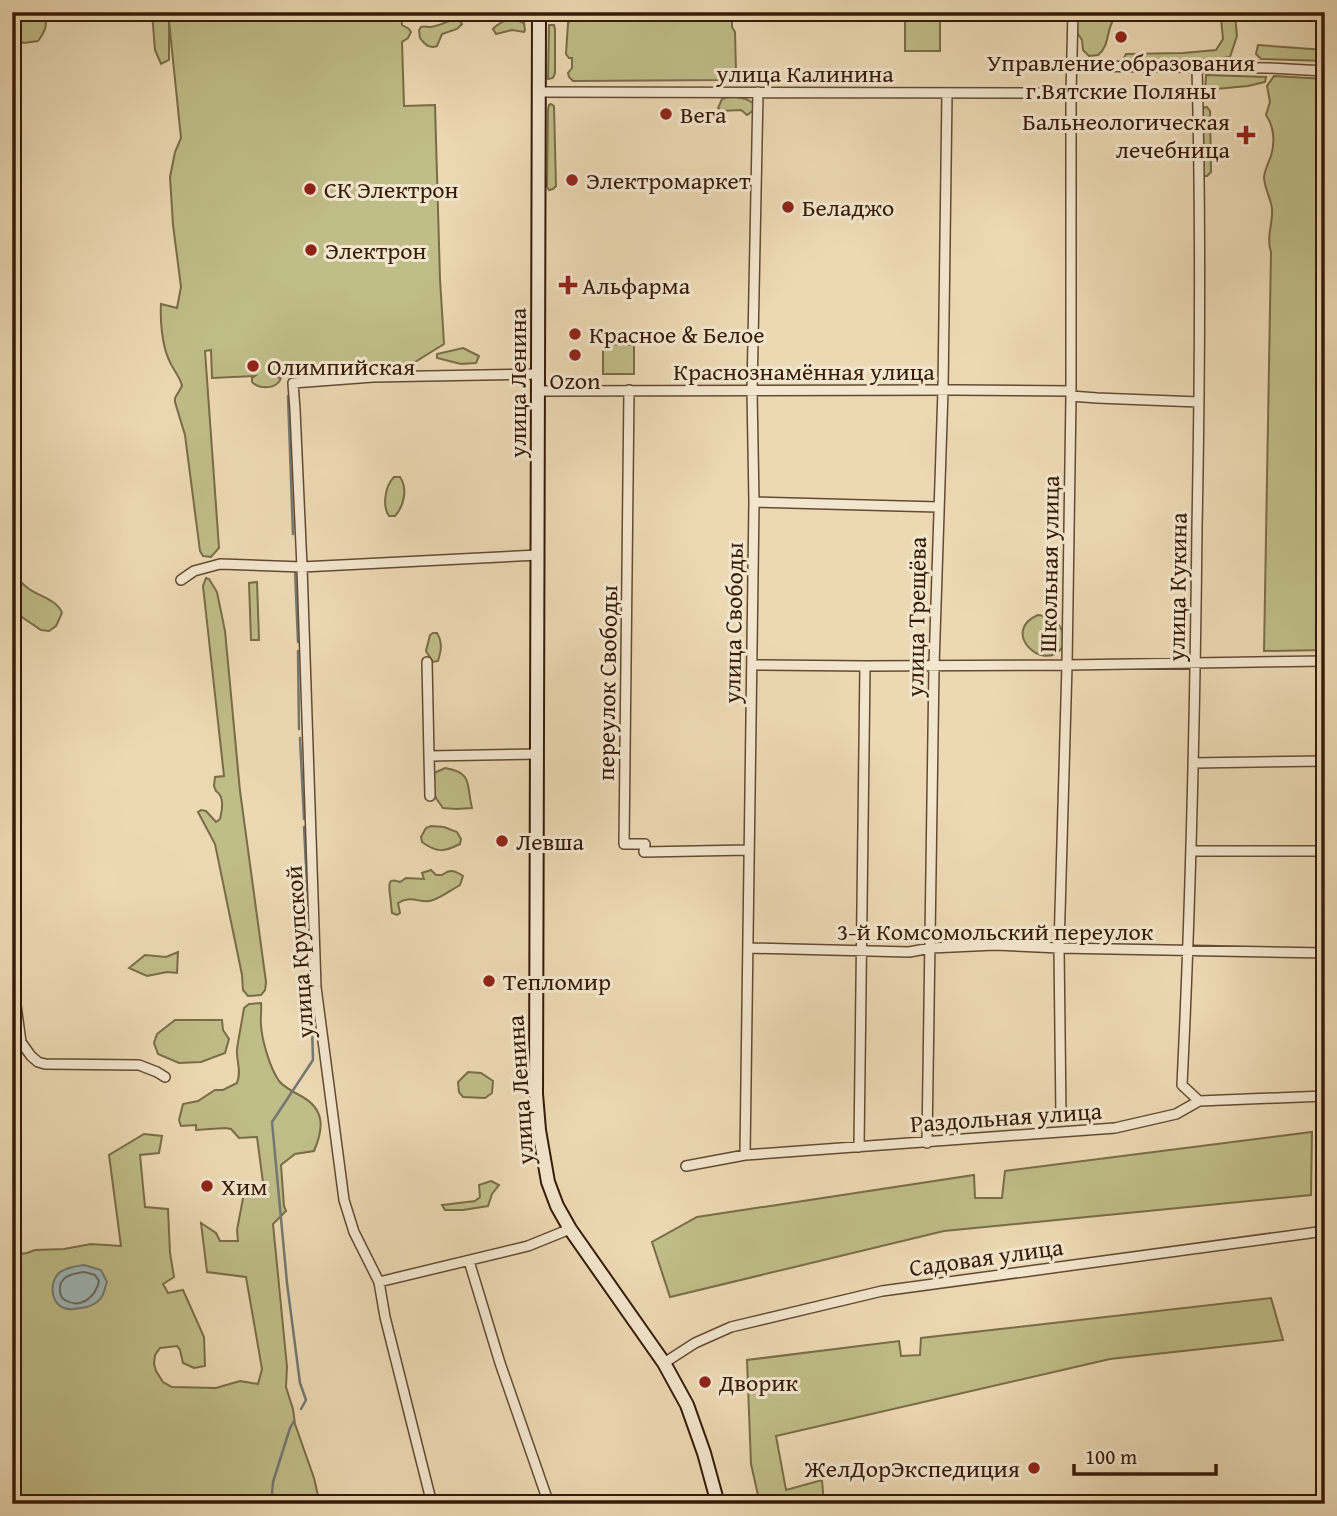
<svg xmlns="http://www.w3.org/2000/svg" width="1337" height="1516" font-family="'Gentium Book Plus',serif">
  <rect width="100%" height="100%" fill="#ecd9b3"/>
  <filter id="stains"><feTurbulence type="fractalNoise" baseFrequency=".00286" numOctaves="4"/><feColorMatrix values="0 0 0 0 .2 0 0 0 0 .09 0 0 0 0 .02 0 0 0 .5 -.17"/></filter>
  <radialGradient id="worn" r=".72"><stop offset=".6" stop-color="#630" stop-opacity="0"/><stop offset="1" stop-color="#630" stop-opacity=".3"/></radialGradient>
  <!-- green -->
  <path fill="#bfbd88" stroke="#7a6c48" stroke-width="2" d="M14,12h29c6,11 2,20 -5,29l-14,2 -10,-3 -2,-4z
    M152,12h249l1,13 7,4 2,3 -3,6 -6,4 2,64 31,-1 5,174 4,65 -42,26 -71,2c-12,-7 -21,0 -34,2 -9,2 -19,1 -29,1l13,3c-4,12 -22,11 -29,4v-4l3,-2 -43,2 -1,-28 -6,1 14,197 -8,9 -8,-1 -3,-5 -15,-116 -10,-33v-4l7,-12c-2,-10 -9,-16 -13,-26 -7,-15 -9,-40 -8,-56l16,4 4,-21 -8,-62 -3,-48 5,-25 6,-14 -12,-117v39l-8,4 -6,-14z
    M571,12h167l-2,2 -4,1v12l3,5 1,40 -5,7 -4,1 -154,1 -4,-4 -1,-4 4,-5v-10h-3l-3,-4 2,-31 3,-3z
    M905,12h35v39h-35z
    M1082,12h33l1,4c-11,12 -5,29 -18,39l-9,1 -6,-6 -1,-10 -6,-9 -1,-14 3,-4z
    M1134,12h54l6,6 -5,3 -21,-3 -32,2 -3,-6z
    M1207,12h31l-3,2 2,22 -7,21c-34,5 -68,4 -102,4l-4,-3 2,-4 57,-1 33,-3 7,-11 -2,-20z
    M511,18l13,5 1,7 -1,2 -12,-2 -16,4 -3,-5c5,-6 12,-8 18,-11z
    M454,20l6,1 2,3 -5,5 -15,5 -5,12c-7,3 -13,-2 -17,-8l-1,-8 2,-3c3,-1 6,0 9,0 8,0 16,-6 24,-7z
    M549,25h5l1,4v44l-2,5 -5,1z
    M1258,45l67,5v11l-64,-2 -5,-5z
    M1206,75l60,2 -1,5 -17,4 -43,4z
    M1274,76l51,3v571l-61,1 7,-399c-5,-15 2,-28 1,-43 -1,-11 -8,-21 -8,-32 1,-8 4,-13 7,-21 4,-14 3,-29 -5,-41l4,-13 -3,-16z
    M732,96l14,3 9,5 -1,6 -7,5 -6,-5 -20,1 -3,-3 4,-9z
    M551,104l3,2 2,80 -3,3 -4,1 -2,-3 1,-78 1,-4z
    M1207,107l3,4 1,61 -4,4h-4l-3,-64 3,-4z
    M603,344l31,1v29h-31z
    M463,348l16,8 -3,7 -15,1 -24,-6v-4z
    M394,477h6c8,12 4,29 -5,39h-6c-7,-10 -4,-30 5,-39z
    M12,573c6,6 11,12 17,16 12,8 28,11 33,24l-6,13 -7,5 -8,-1 -28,-19z
    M206,578l3,1 8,13 8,39 15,160 26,191 -1,8 -4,5 -13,1 -5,-6 -1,-15 -27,-131 -17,-32 3,-2 5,1 10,11 4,-3c2,-9 5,-22 -4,-28l-2,-5 1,-9 9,-1 -21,-190z
    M257,582l2,58h-8l-2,-57z
    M1038,615c6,1 12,1 16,5 8,6 14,21 7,29 -19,23 -61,-18 -23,-34z
    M433,633h4c6,10 4,18 1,28l-5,1 -7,-11 4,-16z
    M445,768c29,5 21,17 27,40l-16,1 -13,-1 -7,-10 -6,-18 4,-7z
    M431,826l13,1 13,5 4,7 -1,5c-16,8 -23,9 -38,-2l-1,-5 5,-9z
    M431,870l5,5h6c8,-6 12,-5 21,1l-3,9c-9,5 -18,12 -27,15 -12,5 -20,-6 -35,3l2,10 -3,2 -5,-2c-1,-6 -1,-12 -2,-18 -1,-10 -3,-18 10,-13l6,-4 18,1 -2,-6z
    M178,952l-1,21 -10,-1 -20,4 -18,-8 16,-13 21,2z
    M261,1003c1,7 -1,15 0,22 1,16 9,43 18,56 6,7 14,11 22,15 24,13 23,32 13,55l-19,3 -14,11 3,41 2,5 -13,13 14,143 -1,20 7,22 2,15 19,54 6,26h-308v-256l7,6 8,-1 8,-3 29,-1 27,-5 30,2 -12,-91 35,-21 18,2 -3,17 -19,2 5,52 23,2 2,44 4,24 -11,7 5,9 15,-3 21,47 1,29 -11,2 -11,-5 -3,-13 -3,-4 -17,2 -5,7 -1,9 2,7 7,11 9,5 44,1 24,-7 18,3 4,-15 -16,-92 -39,-5 -6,-49 15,10 4,8h18l-1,-11 7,-37 20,-3 -7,-53 -18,1 -8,-9 -6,-1 -29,2v-5l-15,1 -2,-6 4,-16 15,-3 17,-11h8l14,-7c5,-12 -1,-22 0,-34 2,-14 5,-28 7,-41l5,-4z
    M175,1020h47l1,10 6,9 -4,14 -24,9 -22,1 -21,-9 -4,-11 3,-9z
    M468,1072l13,1 12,8 -1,12 -7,5 -22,-1 -4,-5 -1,-10z
    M1312,1132l-1,63 -367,36 -274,66 -18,-55 45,-25 277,-42 1,23h27l3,-27z
    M491,1181l8,4 -7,9 -4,12 -25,4h-18l-3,-5 33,-4 5,-4 -1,-12z
    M1271,1298l12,42 -173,19 -334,77 10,54 36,-10 2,24h-64l-9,-40 -4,-104 152,-19 2,15 19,-1 1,-17z"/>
  <!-- water -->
  <path fill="#9db7b7" stroke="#747871" stroke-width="2" d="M84,1265l17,5 6,12c-2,5 -3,12 -6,16 -5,7 -12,9 -20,10 -5,1 -12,2 -17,0 -15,-5 -15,-30 -2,-37 6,-4 15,-5 22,-6z"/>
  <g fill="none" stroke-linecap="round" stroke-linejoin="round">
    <!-- shore -->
    <path stroke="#6a6860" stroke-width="2" d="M84,1272l11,3 4,6c-3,15 -18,29 -34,19 -4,-2 -5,-5 -5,-10 -1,-14 12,-16 24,-18z"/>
    <!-- stream -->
    <path stroke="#747871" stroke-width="2.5" d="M288,396l5,138
      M295,570l3,72
      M298,651l1,78
      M300,738l4,81
      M304,827l4,80
      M308,913l3,71
      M301,1409l5,-9 -6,-17 -13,-100 -15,-161 41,-62 -2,-68
      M271,1504l2,-22 17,-54 4,-7"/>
    <defs>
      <path id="street" d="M1072,66l196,2 57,3
        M1197,67c4,154 3,308 0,461 -2,186 -6,372 -15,557l17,16
        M539,92l532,1
        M629,390l-5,454h21l-1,8 104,-2
        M538,391l416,-1 117,1
        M1071,396l26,2 102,4
        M754,502l184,5
        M181,580l13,-9 26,-7 82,3 236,-12
        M427,662l2,94 109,-2
        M752,665l113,1 202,-1 258,-4
        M429,756l1,40
        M1193,763l132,-2
        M1192,851h133
        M749,948l160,4 22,-4 64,-3 64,3 266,5
        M12,976l9,66 10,14 7,6 7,2 94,1 18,7 8,5
        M1061,1117l-2,-169 8,-283 4,-269v-303l2,-81
        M927,1143l7,-477 9,-276 4,-297
        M859,1147l6,-481
        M745,1155l9,-653 -2,-111 6,-299
        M686,1166l59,-11 370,-27 61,-14 23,-13 126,-5
        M469,1261l31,102 49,141
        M379,1282l149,-36 42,-17
        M664,1363l31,-20 36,-16 151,-36 443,-60
        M432,1504l-47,-187 -6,-35 -25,-50 -10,-32 -28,-213 -14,-420 -7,-157 -2,-27 80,-6 165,-3"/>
      <path id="secondary" d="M539,12l-3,1082 3,36 9,52 9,24 13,23 94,134 23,42 17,48 14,51"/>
    </defs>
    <!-- street casing -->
    <use href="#street" stroke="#644a33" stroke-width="12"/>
    <!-- secondary casing -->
    <use href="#secondary" stroke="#361a08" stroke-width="16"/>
    <!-- street -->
    <use href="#street" stroke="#f3e6ce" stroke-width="9"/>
    <!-- secondary -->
    <use href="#secondary" stroke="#f3e6ce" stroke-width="12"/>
  </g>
  <!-- markers -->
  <g fill="#8f2418" stroke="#f3e6ce" stroke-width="2.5">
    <circle cx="1121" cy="37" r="7"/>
    <circle cx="666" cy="114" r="7"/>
    <path d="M1242.5 124.5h7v7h7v7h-7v7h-7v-7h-7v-7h7z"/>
    <circle cx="572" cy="180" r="7"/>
    <circle cx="310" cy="189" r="7"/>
    <circle cx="788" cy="207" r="7"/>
    <circle cx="311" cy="250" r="7"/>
    <path d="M564.5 274.5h7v7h7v7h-7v7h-7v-7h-7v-7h7z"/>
    <circle cx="575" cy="334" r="7"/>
    <circle cx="575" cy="355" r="7"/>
    <circle cx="253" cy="366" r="7"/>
    <circle cx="502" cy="841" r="7"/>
    <circle cx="489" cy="981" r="7"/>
    <circle cx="207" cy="1186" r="7"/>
    <circle cx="705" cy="1382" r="7"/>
    <circle cx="1034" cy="1468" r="7"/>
  </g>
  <g text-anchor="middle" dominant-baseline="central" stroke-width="6" stroke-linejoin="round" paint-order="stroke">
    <!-- poi labels -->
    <g font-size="24" fill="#361a08" stroke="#f3e6ce" text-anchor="start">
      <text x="1121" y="62" text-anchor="middle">Управление образования<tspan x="1121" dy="28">г.Вятские Поляны</tspan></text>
      <text x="680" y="114">Вега</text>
      <text x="1230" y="121" text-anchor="end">Бальнеологическая<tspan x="1230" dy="28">лечебница</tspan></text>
      <text x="586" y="180">Электромаркет</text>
      <text x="324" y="189">СК Электрон</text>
      <text x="802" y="207">Беладжо</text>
      <text x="325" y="250">Электрон</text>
      <text x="582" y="285">Альфарма</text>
      <text x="589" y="334">Красное &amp; Белое</text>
      <text x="267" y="366">Олимпийская</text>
      <text x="575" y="380" text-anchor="middle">Ozon</text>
      <text x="516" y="841">Левша</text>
      <text x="503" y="981">Тепломир</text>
      <text x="221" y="1186">Хим</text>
      <text x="719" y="1382">Дворик</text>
      <text x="1020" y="1468" text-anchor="end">ЖелДорЭкспедиция</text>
    </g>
    <!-- street labels -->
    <g font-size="24" fill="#361a08" stroke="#f3e6ce">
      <text x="805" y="73">улица Калинина</text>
      <text x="804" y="371">Краснознамённая улица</text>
      <text transform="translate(517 383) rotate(-90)">улица Ленина</text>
      <text transform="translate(1049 564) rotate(-89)">Школьная улица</text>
      <text transform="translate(1177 587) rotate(-89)">улица Кукина</text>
      <text transform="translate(916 617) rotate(-89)">улица Трещёва</text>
      <text transform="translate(733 623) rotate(-89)">улица Свободы</text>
      <text transform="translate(607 683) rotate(-89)">переулок Свободы</text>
      <text x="995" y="931">3-й Комсомольский переулок</text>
      <text transform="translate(299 952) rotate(-94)">улица Крупской</text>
      <text transform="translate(520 1090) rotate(-94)">улица Ленина</text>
      <text transform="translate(1006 1117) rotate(-4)">Раздольная улица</text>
      <text transform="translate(986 1257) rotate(-8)">Садовая улица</text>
    </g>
  </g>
  <!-- margin -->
  <rect width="1337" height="1516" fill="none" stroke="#ecd9b3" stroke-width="42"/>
  <rect x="14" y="14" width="1309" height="1488" fill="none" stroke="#361a08" stroke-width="3.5"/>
  <rect x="21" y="21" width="1295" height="1474" fill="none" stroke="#361a08" stroke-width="2"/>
  <!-- scale -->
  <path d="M1074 1464v10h142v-10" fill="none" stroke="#361a08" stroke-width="3.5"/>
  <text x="1085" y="1464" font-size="21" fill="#361a08" stroke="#f3e6ce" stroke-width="5" paint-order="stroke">100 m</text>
  <rect width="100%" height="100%" filter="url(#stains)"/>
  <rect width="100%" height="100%" fill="url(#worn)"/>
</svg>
